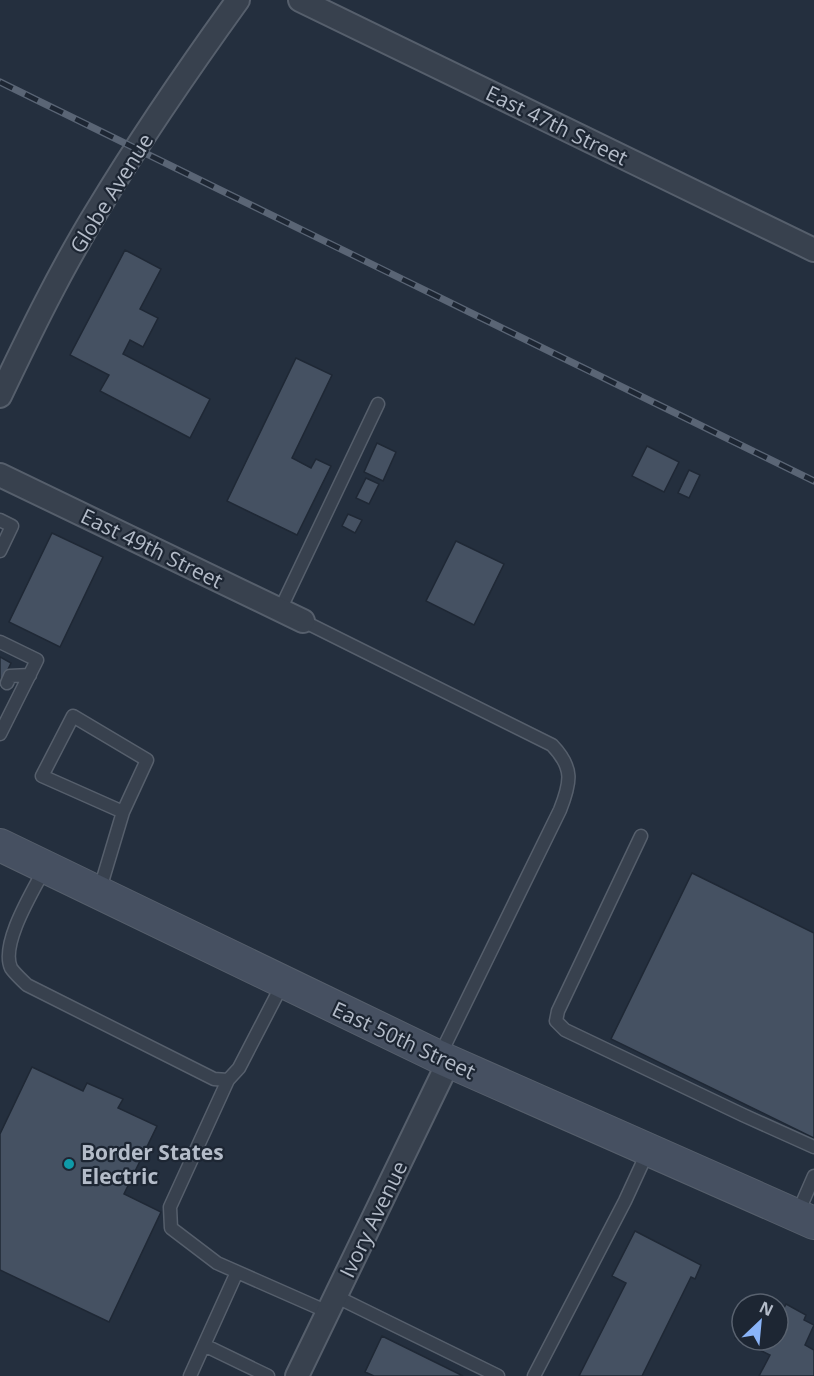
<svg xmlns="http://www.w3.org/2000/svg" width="814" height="1376" font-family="'Open Sans',sans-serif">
  <rect width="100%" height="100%" fill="#242f3e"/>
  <!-- building -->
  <path fill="#455162" stroke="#1f2835" stroke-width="1.5" d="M125,250l36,19 -21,40 18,9 -15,29 -13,-7 -7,14 87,45 -20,39 -90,-47 9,-16 -39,-20z
    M296,358l36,17 -40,83 19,10 5,-9 15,7 -34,69 -70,-34z
    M377,443l19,9 -13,29 -19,-9z
    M647,446l32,16 -15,30 -32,-16z
    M689,470l11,5 -11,23 -11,-5z
    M366,478l13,6 -10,20 -13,-6z
    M348,514l14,6 -7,13 -13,-7z
    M52,533l51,24 -43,90 -51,-25z
    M456,541l48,23 -30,61 -48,-24z
    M0,657l11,6 -11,23z
    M692,873l122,60v205l-203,-99z
    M32,1067l51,24 4,-8 36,16 -5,9 39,18 -33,68 37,18 -52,110 -109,-52v-136z
    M635,1231l66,34 -6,14 -4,-2 -49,99h-63l47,-93 -14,-7z
    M756,1296l16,8h-20z
    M786,1304l20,11 -2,5 10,5 -9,20 9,5v26h-55l11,-21 -35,-17 7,-15v17h36v-33l5,3z
    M382,1336l81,40h-89l-9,-4z"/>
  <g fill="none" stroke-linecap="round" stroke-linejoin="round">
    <defs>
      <path id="service" d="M0,520l12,6 -12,25
        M280,610l98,-206
        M303,621l249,124c22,23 19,37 8,65l-121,247
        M0,642l37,18 -37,74
        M7,683l3,-7 20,-1
        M641,836l-83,175 -2,10 9,9 178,85 71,32
        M45,868c-12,23 -45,76 -34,100 4,6 11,12 16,17l187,94 14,1 11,-12 44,-85
        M99,892l24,-80 -81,-36 31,-60 74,44 -24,52
        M228,1080l-58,127 1,21 46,35 111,49
        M797,1215l17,-39
        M237,1272l-33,73 64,31
        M335,1296l163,80
        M190,1376l14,-31
        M534,1376l91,-175 23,-50"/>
      <path id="minor" d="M300,0l514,250
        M0,396c30,-63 61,-127 98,-187 43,-71 91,-141 140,-209
        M0,475l303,146
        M297,1376l152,-315"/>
      <path id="secondary" d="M0,845l439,212 375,166"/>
    </defs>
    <!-- service casing -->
    <use href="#service" stroke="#565f6c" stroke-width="15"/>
    <!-- minor casing -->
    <use href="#minor" stroke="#565f6c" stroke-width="26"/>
    <!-- secondary casing -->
    <use href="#secondary" stroke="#565f6c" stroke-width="34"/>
    <!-- service -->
    <use href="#service" stroke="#38414e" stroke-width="12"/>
    <!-- minor -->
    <use href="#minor" stroke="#38414e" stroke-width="22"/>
    <!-- secondary -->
    <use href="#secondary" stroke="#465061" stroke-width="32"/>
    <defs>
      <path id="rail" d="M0,82l814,399"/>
    </defs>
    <!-- rail casing -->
    <use href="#rail" stroke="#5a6575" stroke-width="7"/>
    <!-- rail -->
    <use href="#rail" stroke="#1d2633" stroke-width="4.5" stroke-dasharray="14" stroke-linecap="butt"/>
  </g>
  <!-- markers -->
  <circle fill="#0f9aa8" stroke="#1d2633" stroke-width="2" cx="69" cy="1164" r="6"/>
  <g text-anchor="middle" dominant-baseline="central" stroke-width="4.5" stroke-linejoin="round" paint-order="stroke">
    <!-- street labels -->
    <g font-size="21" fill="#b4bcc9" stroke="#1d2633">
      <text transform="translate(557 125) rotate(26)">East 47th Street</text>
      <text transform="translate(111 193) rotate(-58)">Globe Avenue</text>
      <text transform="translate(152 548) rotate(26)">East 49th Street</text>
      <text transform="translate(404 1040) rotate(25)">East 50th Street</text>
      <text transform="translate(373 1219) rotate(-64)">Ivory Avenue</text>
    </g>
    <!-- poi labels -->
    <g font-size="21" font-weight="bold" fill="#b4bcc9" stroke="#1d2633" text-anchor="start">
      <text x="81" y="1152">Border States<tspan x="81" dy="24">Electric</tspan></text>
    </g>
  </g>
  <!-- north arrow -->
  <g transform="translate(760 1322) rotate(26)"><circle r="28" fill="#1d2633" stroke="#59626f" stroke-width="1.5"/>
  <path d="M0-4.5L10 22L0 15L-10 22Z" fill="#8ab4f8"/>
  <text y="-9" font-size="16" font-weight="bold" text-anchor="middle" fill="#b4bcc9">N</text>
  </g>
</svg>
